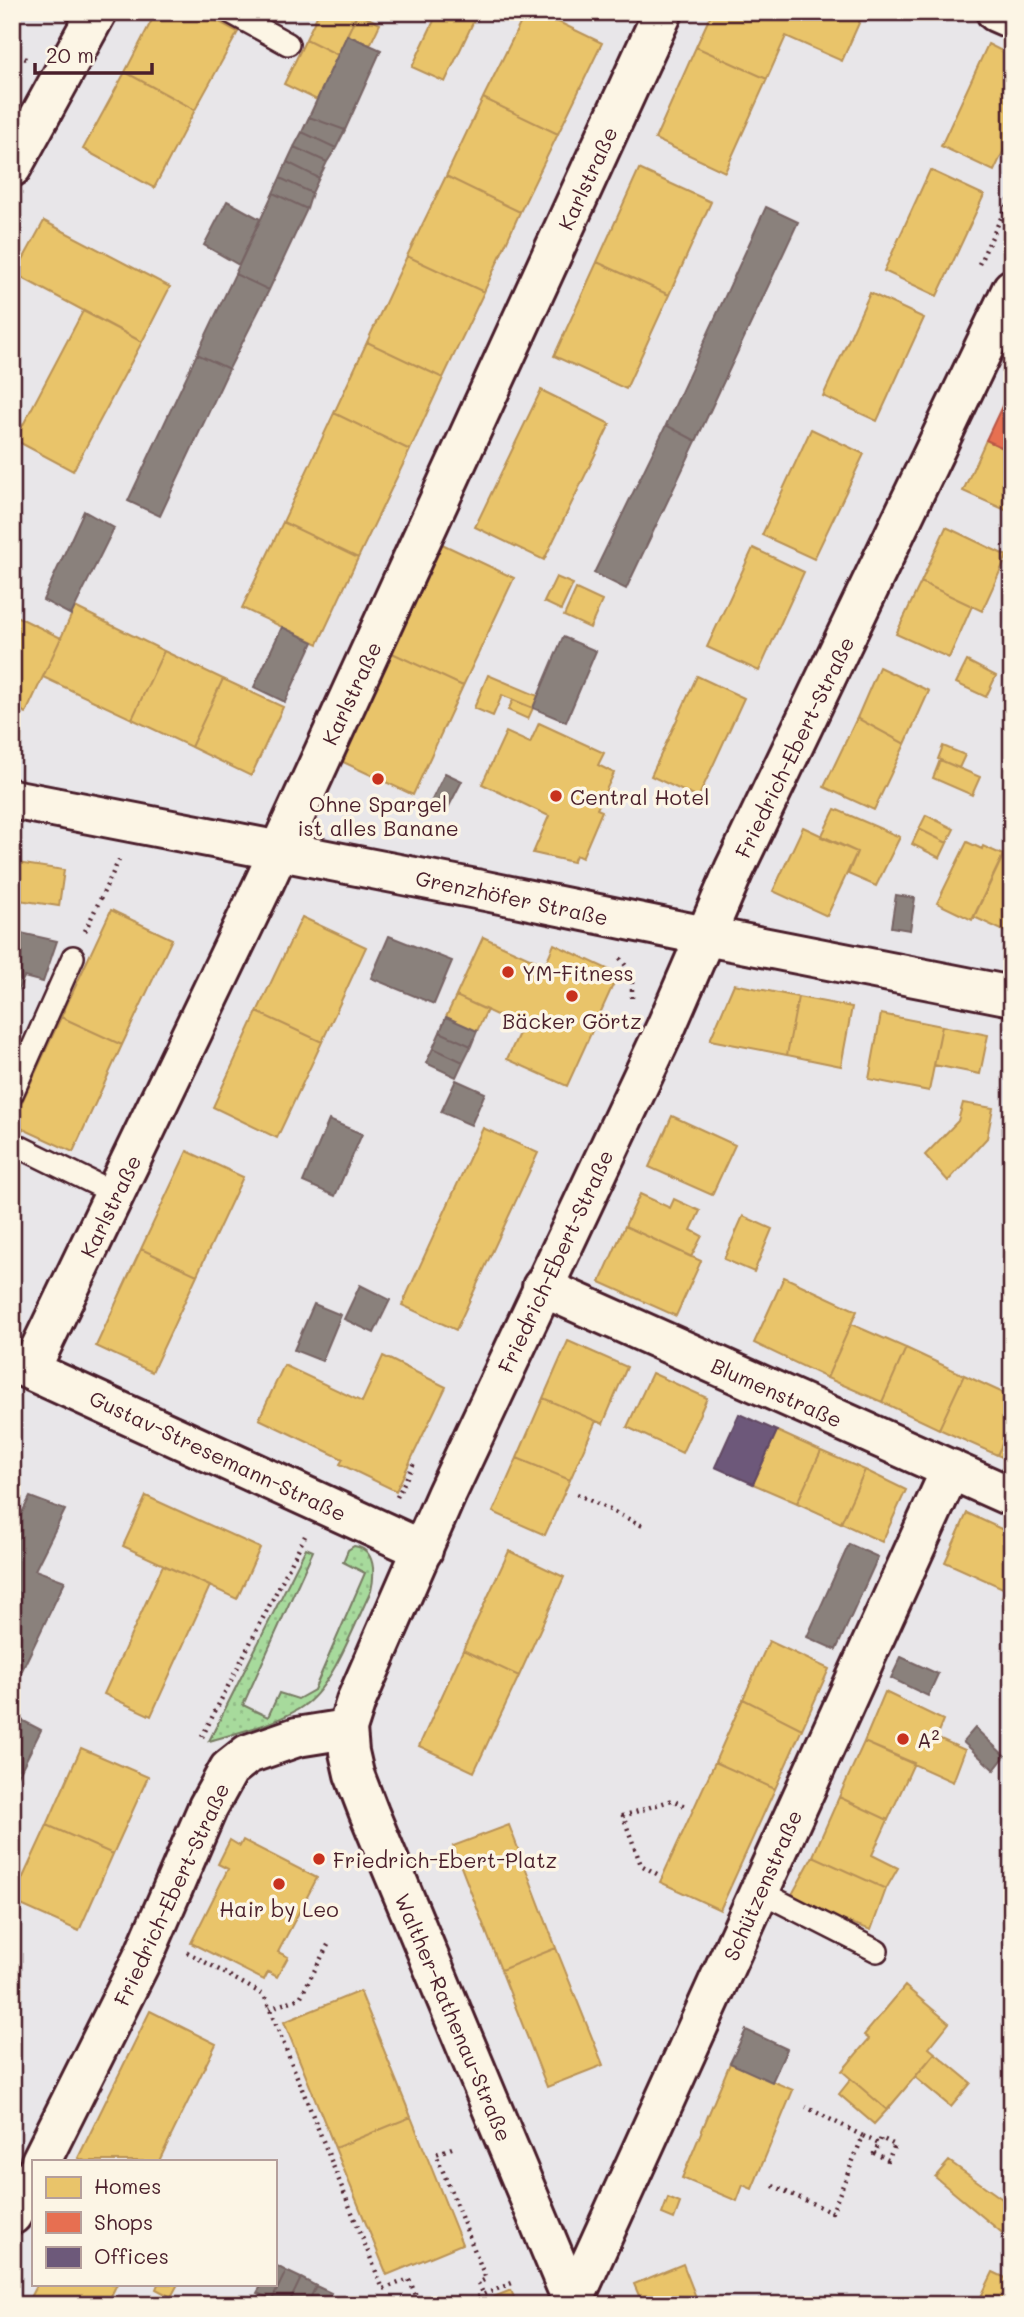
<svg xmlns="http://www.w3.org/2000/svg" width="1024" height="2317" font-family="Mali,sans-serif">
  <defs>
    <pattern id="grass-dots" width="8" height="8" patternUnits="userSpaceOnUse" patternTransform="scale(1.75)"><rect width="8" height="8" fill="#a7da9c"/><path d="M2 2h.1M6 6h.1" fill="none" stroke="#91bb87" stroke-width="1.8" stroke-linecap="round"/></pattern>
  </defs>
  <rect width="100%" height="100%" fill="#e8e6e9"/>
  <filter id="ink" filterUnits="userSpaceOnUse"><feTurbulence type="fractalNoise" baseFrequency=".0143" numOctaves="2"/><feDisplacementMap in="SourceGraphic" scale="14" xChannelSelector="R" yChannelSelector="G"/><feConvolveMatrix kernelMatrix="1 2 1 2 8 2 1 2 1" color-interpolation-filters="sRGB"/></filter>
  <g filter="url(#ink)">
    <!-- grass -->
    <path fill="url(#grass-dots)" stroke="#787c64" stroke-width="2" d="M354,1546c22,3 21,28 17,45 -16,32 -37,92 -65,113 -23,18 -69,29 -97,37l97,-193 7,3 -70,154 25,12 11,-24 19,6 16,-9 51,-117 -22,-11 5,-12z"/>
    <!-- homes -->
    <path fill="#e9c46a" stroke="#b99257" stroke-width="2" d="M156,12h45l37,20 -43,78 -70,-38z
      M319,12h39l-20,43 -32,-16z
      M438,12h40l-33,70 -33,-15z
      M526,12h12l64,31 -44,91 -75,-36z
      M712,12h152l-22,49 -56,-25 -19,43 -71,-32z
      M358,13l22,11 -10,21 -23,-10z
      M306,39l32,16 -21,45 -33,-16z
      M988,44l24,12v77l-18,38 -53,-25z
      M696,47l71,32 -42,93 -70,-33z
      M125,72l70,38 -41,78 -71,-39z
      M483,98l75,36 -38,78 -74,-36z
      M639,169l72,33 -42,93 -72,-33z
      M930,170l54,25 -47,101 -53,-25z
      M446,176l74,36 -36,80 -77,-36z
      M44,221l126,66 -28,55 -127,-68z
      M407,256l77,36 -41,86 -76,-36z
      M597,262l72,33 -43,94 -72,-33z
      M870,293l54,25 -47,103 -54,-25z
      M83,311l59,31 -69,129 -58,-31z
      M367,342l76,36 -33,72 -76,-37z
      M541,390l69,34 -66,136 -69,-33z
      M334,413l76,37 -52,108 -75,-36z
      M811,429l53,25 -50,105 -52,-24z
      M986,440l26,12v61l-49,-22z
      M283,522l75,36 -40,86 -76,-36z
      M946,527l61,29 -25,55 -61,-29z
      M440,543l74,35 -51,108 -73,-34z
      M753,548l51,24 -45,99 -52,-24z
      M556,577l17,7 -12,26 -17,-8z
      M921,582l51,24 -23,52 -53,-24z
      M576,589l26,12 -12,27 -26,-12z
      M75,607l89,44 -32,68 -89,-42z
      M12,614l49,24 -35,75 -14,-7z
      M164,651l59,28 -32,68 -59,-28z
      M390,652l73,34 -50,109 -74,-35z
      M967,661l29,15 -10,21 -30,-14z
      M879,667l50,24 -24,53 -48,-26z
      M488,675l50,21 -5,12 -31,-13 -9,21 -19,-8z
      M697,676l47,22 -46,100 -47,-22z
      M223,679l60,28 -32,69 -60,-29z
      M513,700l20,8 -5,11 -20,-9z
      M857,718l48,26 -31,66 -50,-23z
      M539,723l65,30 -6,12 16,8 -17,36 5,2 -20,47 -6,-3 -3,7 -40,-9 16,-37 -67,-32 24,-52 24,11z
      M943,746l22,9 -6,13 -21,-9z
      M940,760l40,17 -8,18 -39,-17z
      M835,809l65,28 -24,49 -28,-12 9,-22 -36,-15z
      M926,815l28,14 -7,14 -28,-14z
      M803,827l54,25 -30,64 -54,-25z
      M919,829l28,14 -7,15 -28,-14z
      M967,842l15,7 1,-3 20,9 -31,65 -35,-17z
      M1005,852l7,3v71l-4,7 -34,-16z
      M17,863l47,7 -5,36 -47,-7z
      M111,910l61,29 -50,106 -61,-28z
      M302,917l64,30 -44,95 -65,-30z
      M483,937l62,28 9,-21 64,30 -51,112 -60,-27 15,-32 -66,-31z
      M734,984l64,13 -11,58 -77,-15z
      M456,996l31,14 -10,21 -31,-14z
      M798,997l54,10 -11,59 -54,-11z
      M257,1012l65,30 -45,96 -64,-31z
      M881,1014l61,12 -13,65 -60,-12z
      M61,1017l61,28 -49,107 -61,-28z
      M942,1026l46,9 -8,39 -46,-9z
      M963,1103l30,5 -6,30 -39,43 -23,-26 33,-34z
      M672,1116l63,29 -23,50 -63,-28z
      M483,1128l55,25 -82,177 -54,-25z
      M187,1151l56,26 -46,98 -56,-26z
      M640,1194l30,14 4,-9 26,12 -9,19 11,6 -11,21 -66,-31z
      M743,1216l29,13 -18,43 -30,-13z
      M625,1226l76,35 -25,55 -76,-34z
      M141,1249l56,26 -45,97 -56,-26z
      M784,1277l73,34 -30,67 -73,-35z
      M851,1324l55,24 -24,54 -55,-24z
      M568,1341l59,26 -24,57 -60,-26z
      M906,1348l58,27 -25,54 -57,-27z
      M383,1356l63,31 -50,104 -56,-27 3,-5 -84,-40 25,-54 78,37z
      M652,1373l55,25 -25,55 -55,-26z
      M964,1375l48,22v26l-15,32 -58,-26z
      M543,1398l53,23 -26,59 -53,-22z
      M1012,1423v38l-15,-6z
      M777,1431l44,20 -24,52 -44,-19z
      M821,1451l44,19 -24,53 -44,-20z
      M517,1458l53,22 -25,55 -52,-23z
      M865,1470l41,20 -24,52 -41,-19z
      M146,1496l114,52 -23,51 -114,-53z
      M967,1513l45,21v40l-7,15 -60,-27z
      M509,1551l55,26 -45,99 -56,-26z
      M163,1565l47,21 -59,130 -47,-22z
      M1012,1574v27l-10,-4z
      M769,1641l60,28 -27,60 -59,-30z
      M463,1650l56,26 -45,96 -55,-26z
      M885,1692l58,28 -7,17 29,13 -12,32 -89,-40z
      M743,1699l59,30 -27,60 -60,-27z
      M864,1742l50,21 -26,57 -49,-23z
      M81,1748l67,29 -35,77 -66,-29z
      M715,1762l60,27 -55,121 -60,-28z
      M839,1797l49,23 -16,35 26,13 -12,21 -73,-33z
      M47,1825l66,29 -34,77 -67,-30z
      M509,1825l47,123 -55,22 -48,-124z
      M230,1840l10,6 3,-6 74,38 -39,74 10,5 -11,20 -9,-5 -4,8 -73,-37 37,-74 -10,-5z
      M813,1856l73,33 -15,41 -28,-10 -4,3 -50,-23z
      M556,1948l47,117 -56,22 -46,-117z
      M905,1986l44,37 -20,25 6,5 -48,57 -45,-39 27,-32 -5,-4z
      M360,1991l51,126 -76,31 -51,-126z
      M150,2011l66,33 -57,117h-74l-7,-3z
      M935,2053l36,30 -20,24 -36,-30z
      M730,2063l63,27 -41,99 -9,-4 -6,16 -55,-23z
      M851,2079l36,31 -13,14 -35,-30z
      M411,2117l51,127 -75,31 -52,-127z
      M949,2161l63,45v35l-77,-64z
      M668,2198l12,5 -6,16 -12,-5z
      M683,2264l16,41h-56l-9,-21z
      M993,2272l19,9v24h-35z
      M37,2284h80l-9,18 4,3h-86z
      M158,2284h20l-7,13 -15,-8z
      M511,2290l6,15h-43z"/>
    <!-- shops -->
    <path fill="#e76f51" stroke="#b85746" stroke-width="2" d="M1012,385v67l-26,-12z"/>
    <!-- offices -->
    <path fill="#6d597a" stroke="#624862" stroke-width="2" d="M739,1414l38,17 -24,53 -38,-17z"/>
    <!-- industry -->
    <path fill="#8a817c" stroke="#776464" stroke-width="2" d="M347,35l34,15 -36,80 -36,-13z
      M309,117l36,13 -9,18 -34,-16z
      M302,132l34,16 -9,14 -33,-15z
      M294,147l33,15 -8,16 -32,-16z
      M287,162l32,16 -7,15 -32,-15z
      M280,178l32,15 -5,16 -34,-16z
      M273,193l34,16 -38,81 -34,-16z
      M227,201l33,18 -21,46 -35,-20z
      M766,207l32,15 -102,219 -30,-16z
      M235,274l34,16 -40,79 -32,-15z
      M197,354l32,15 -69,147 -32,-15z
      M666,425l30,16 -70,148 -32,-16z
      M84,511l30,17 -43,87 -28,-15z
      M282,627l31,15 -28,60 -31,-15z
      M563,637l33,14 -30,71 -33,-14z
      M445,773l17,8 -17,33 -16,-8z
      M896,895l19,3 -5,32 -19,-3z
      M12,931l45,10 -14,41 -19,-5 -12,26z
      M389,936l63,25 -18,43 -63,-26z
      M446,1017l31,14 -6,15 -31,-14z
      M440,1032l31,14 -8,16 -30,-14z
      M433,1048l30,14 -7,15 -30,-14z
      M456,1080l29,13 -14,32 -30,-13z
      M329,1120l33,14 -27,62 -32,-14z
      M360,1285l30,15 -16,33 -30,-14z
      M314,1304l27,11 -19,46 -28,-11z
      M30,1497l35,13 -30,60 30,11 -53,110v-159z
      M849,1544l29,13 -42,93 -29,-13z
      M901,1657l37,17 -10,22 -37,-18z
      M12,1715l29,15 -29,58z
      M975,1728l30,28 -11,14 -31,-28z
      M746,2030l41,19 -15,33 -42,-19z
      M275,2265l11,6 -14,29 -15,-7 5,-9h13z
      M286,2271l15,7 -13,27h-7l-9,-5z
      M301,2278l15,8 -9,19h-19z
      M316,2286l15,7 -6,12h-18z"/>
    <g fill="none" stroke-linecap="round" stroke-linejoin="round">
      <defs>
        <path id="lane" d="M230,12l58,32
          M12,1094l61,-137
          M12,1143l104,51
          M759,1891l118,60"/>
        <path id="street" d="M996,12l16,7
          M12,167l85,-155
          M706,936l306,60
          M542,1287l470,210
          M12,1362l411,188
          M30,1370l235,-489 398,-869
          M41,2161l103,-206 64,-148 21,-38 19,-15 49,-17 50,-8
          M12,2215l21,-39
          M573,2302l378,-833"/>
        <path id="secondary" d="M12,799l464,90 230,47
          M574,2305l-205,-492 -15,-39 -5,-22 -2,-23 9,-28 90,-206 220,-468 68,-157 278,-581"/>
      </defs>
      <!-- lane casing -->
      <use href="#lane" stroke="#4a1f2b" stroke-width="26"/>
      <!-- street casing -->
      <use href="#street" stroke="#4a1f2b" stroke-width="44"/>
      <!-- secondary casing -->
      <use href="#secondary" stroke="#4a1f2b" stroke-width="44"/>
      <!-- path -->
      <path stroke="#4a1f2b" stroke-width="4.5" stroke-dasharray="2 5" stroke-linecap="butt" d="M12,52l14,7
        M979,264l33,-69
        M85,931l34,-71
        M620,958l12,16v27
        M577,1494l66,32
        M397,1497l18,-36
        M202,1737l103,-201
        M657,1874l-16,-9 -18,-49 49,-16 15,7
        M187,1952l77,43 119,294 26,-10 11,26
        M269,2009l31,-11 29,-55
        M863,2136l16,8 -5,9 14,7 7,-15 -14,-7 -2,6
        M452,2148l-16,6 50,125 -8,4 6,12
        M773,2186l59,26 31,-76 -57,-29
        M458,2305l54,-22"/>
      <!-- lane -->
      <use href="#lane" stroke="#fcf5e5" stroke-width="21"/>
      <!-- street -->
      <use href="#street" stroke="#fcf5e5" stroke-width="38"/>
      <!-- secondary -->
      <use href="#secondary" stroke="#fcf5e5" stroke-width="38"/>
    </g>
  </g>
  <!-- markers -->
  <g fill="#c8321e" stroke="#fcf5e5" stroke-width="2.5">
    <circle cx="378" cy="779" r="7"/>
    <circle cx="556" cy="796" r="7"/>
    <circle cx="508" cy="972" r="7"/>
    <circle cx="572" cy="996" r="7"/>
    <circle cx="903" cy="1739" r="7"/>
    <circle cx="319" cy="1859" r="7"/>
    <circle cx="279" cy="1884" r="7"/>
  </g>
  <g text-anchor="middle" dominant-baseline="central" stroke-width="7" stroke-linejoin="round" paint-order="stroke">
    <!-- street labels -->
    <g font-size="21" fill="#4a1f2b" stroke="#fcf5e5">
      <text transform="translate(587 178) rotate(-65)">Karlstraße</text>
      <text transform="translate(351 693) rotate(-65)">Karlstraße</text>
      <text transform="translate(794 747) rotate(-64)">Friedrich-Ebert-Straße</text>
      <text transform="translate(512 897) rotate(12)">Grenzhöfer Straße</text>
      <text transform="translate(110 1206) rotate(-64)">Karlstraße</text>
      <text transform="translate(555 1261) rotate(-65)">Friedrich-Ebert-Straße</text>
      <text transform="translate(777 1392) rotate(24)">Blumenstraße</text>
      <text transform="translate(218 1455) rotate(25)">Gustav-Stresemann-Straße</text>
      <text transform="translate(762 1885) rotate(-66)">Schützenstraße</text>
      <text transform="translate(171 1894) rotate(-65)">Friedrich-Ebert-Straße</text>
      <text transform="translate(454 2017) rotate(67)">Walther-Rathenau-Straße</text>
    </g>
    <!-- poi labels -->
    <g font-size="21" fill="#4a1f2b" stroke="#fcf5e5" text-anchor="start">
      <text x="570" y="796">Central Hotel</text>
      <text x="378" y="803" text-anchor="middle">Ohne Spargel<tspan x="378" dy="24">ist alles Banane</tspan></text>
      <text x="522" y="972">YM-Fitness</text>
      <text x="572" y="1020" text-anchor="middle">Bäcker Görtz</text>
      <text x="917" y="1739">A²</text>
      <text x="333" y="1859">Friedrich-Ebert-Platz</text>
      <text x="279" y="1908" text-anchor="middle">Hair by Leo</text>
    </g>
  </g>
  <!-- margin -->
  <rect width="1024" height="2317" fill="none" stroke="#fcf5e5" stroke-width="42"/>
  <rect x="21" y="21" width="982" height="2275" fill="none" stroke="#4a1f2b" stroke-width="2.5" filter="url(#ink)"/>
  <!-- legend -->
  <rect x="32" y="2160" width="245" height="126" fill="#fcf5e5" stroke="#b59f9b" stroke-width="2"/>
  <rect x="46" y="2177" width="35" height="21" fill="#e9c46a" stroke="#b59f9b" stroke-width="2"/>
  <text x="94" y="2194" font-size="21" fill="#4a1f2b">Homes</text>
  <rect x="46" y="2212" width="35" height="21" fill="#e76f51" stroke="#b59f9b" stroke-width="2"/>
  <text x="94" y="2230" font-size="21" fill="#4a1f2b">Shops</text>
  <rect x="46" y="2247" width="35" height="21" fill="#6d597a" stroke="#b59f9b" stroke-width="2"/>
  <text x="94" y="2264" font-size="21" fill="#4a1f2b">Offices</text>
  <!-- scale -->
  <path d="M35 63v10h117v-10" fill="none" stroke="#4a1f2b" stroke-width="3.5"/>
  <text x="46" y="63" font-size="21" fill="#4a1f2b" stroke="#fcf5e5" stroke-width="5" paint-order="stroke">20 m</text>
</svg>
